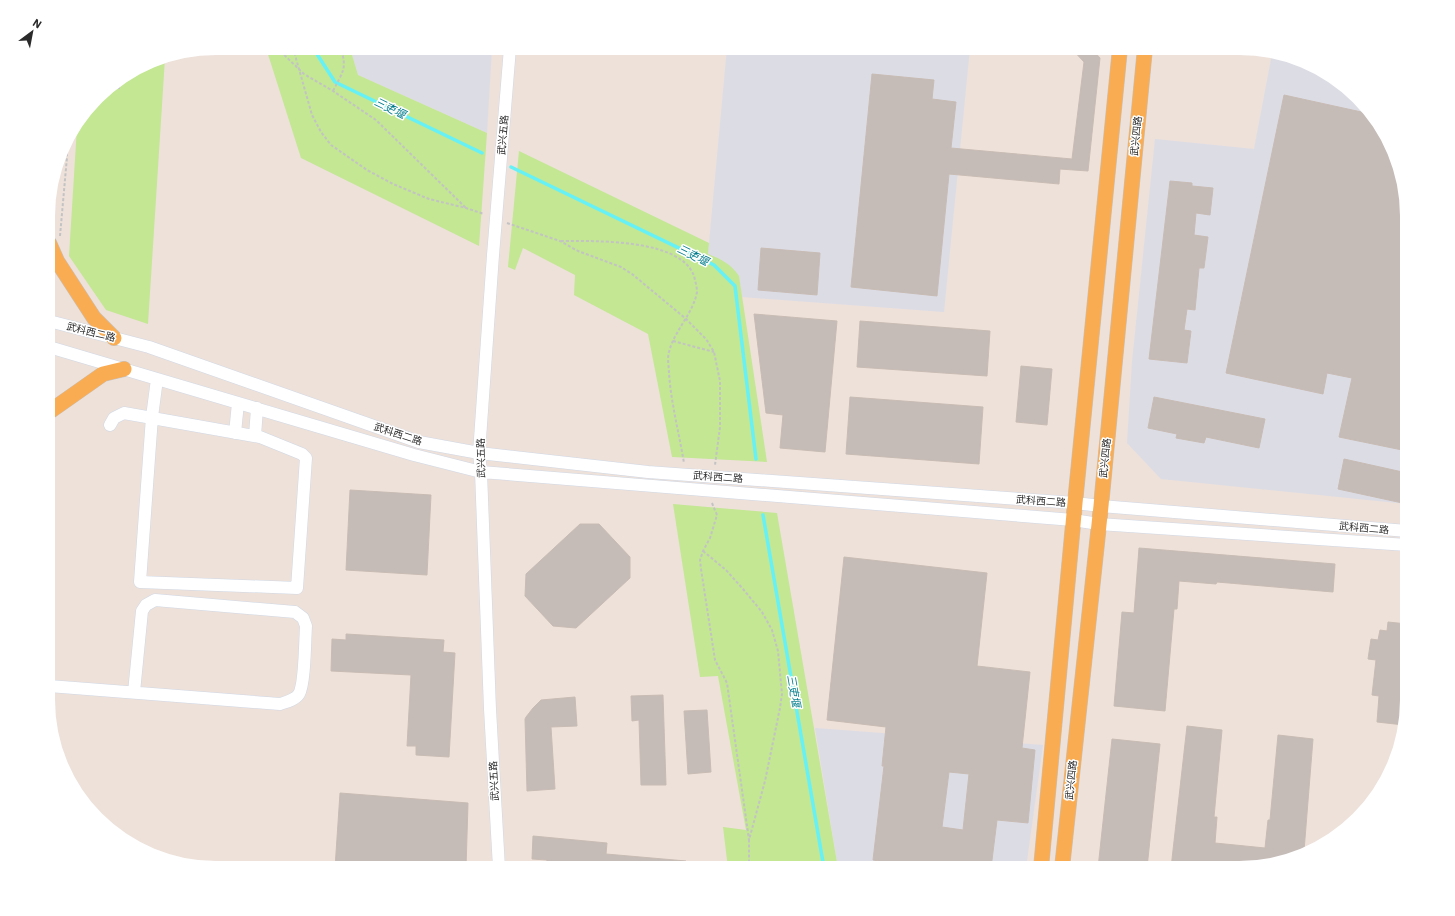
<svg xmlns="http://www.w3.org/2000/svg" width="1455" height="916" font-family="'IBM Plex Sans','Noto Sans SC',sans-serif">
  <rect width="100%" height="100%" fill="#ede1da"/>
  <!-- industrial -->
  <path fill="#dcdce5" d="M350,48h142l-5,85 -129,-58z
    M727,48h243l-26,264 -202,-15 -3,-21 -31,-22z
    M1272,54l21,3 39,19 53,56 22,73v299l-246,-25 -34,-36 5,-81 23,-223 99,10z
    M815,728l228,17 -17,123h-188z"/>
  <!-- green -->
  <path fill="#c3e793" d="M266,48h84l8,27 129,58 -8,113 -178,-88z
    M165,58l-17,266 -42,-14 -37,-54 8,-129 28,-37 47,-29z
    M519,151l190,92 -1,11c13,5 23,10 31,22l28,186 -95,-5 -24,-123 -74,-39 1,-20 -52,-27 -8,22 -7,-3z
    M673,504l104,9 61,355h-110l-5,-41 23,3 -28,-154 -18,1z"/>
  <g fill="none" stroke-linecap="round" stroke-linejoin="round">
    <!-- stream -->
    <path stroke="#66f1f6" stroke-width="3.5" d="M313,48l22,34 147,71
      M511,167l203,98 21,21 21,173
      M763,515l61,353"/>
  </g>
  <!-- building -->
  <path fill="#c5bbb7" stroke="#c8bcb4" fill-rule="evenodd" d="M1071,48h20l9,10 -12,113 -28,-2 -1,15 -110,-10 -12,122 -86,-9 21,-213 62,6 -2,19 24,3 -5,46 121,11 12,-97z
    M1284,95l82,18 19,19 22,73v246l-68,-14 13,-59 -25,-5 -4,21 -97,-21z
    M1170,181l22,2v3l21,2 -3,27 -14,-2 -2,22 14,2 -4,31h-5l-4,42 -8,-1 -3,21 7,1 -4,32 -38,-4z
    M761,248l59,5 -3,42 -59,-5z
    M754,314l83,7 -12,131 -45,-4 3,-33 -17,-2z
    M860,321l130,10 -3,45 -130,-9z
    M1021,366l31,3 -5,56 -31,-3z
    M850,397l133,10 -4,57 -133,-10z
    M1154,397l111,22 -6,29 -53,-11 -2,6 -28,-5 1,-4 -29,-6z
    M1344,459l63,14v31l-69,-15z
    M350,490l81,5 -4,80 -81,-5z
    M580,524h19l31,33v21l-54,50 -23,-2 -28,-30 1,-22z
    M1139,548l196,16 -2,28 -116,-10 -1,2 -37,-3 -2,28h-3l-9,102 -51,-5 8,-94 12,1z
    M844,557l143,16 -10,93 53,6 -8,76 13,2 -7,73 -31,-3 -6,48h-108l1,-6 -11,-2 11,-94h-2l4,-39 -59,-7zM949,772l20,2 -6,56 -21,-3z
    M1388,622l19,2v37l-5,32 5,1v17l-3,14 -27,-3 2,-26 -7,-1 4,-35 -8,-1 3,-20 7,1 2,-10 7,1z
    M346,634l98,6 -1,12 12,1 -6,104 -33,-2v-9h-9l4,-71 -80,-4 1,-32 14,1z
    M663,695l3,90h-25l-2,-65 -7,1 -1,-25z
    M575,697l2,29 -26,1 4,62 -28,2 -2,-72 1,-2 7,-9 8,-8z
    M707,710l4,62 -23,2 -4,-63z
    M1187,726l35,4 -8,87h3l-2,26 50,5 3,-28h2l8,-85 35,4 -9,112 -54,17h-79z
    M1112,739l48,5 -13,124h-49z
    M340,793l128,10 -2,65h-131z
    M533,836l74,7 -1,11 80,7 -1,7h-139l1,-8 -15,-1z"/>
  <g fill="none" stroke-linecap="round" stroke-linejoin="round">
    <defs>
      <path id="minor" d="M49,321l100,26 270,95 60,11 169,19 427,31 26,3 306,25
        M49,347l365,108 67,17 592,48 26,4 308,21
        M110,425l4,-7 10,-5 136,24 42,17 4,4 -9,130 -157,-6 12,-165 5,-38
        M235,433l3,-30
        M255,436l2,-28
        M49,686l231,18c6,-2 15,-4 19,-10 6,-10 6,-54 7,-68l-3,-8 -8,-6 -140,-12 -9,5 -4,6 -8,81
        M499,868l-9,-159 -9,-237 -2,-19 14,-198 17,-207"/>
      <path id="major" d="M49,243l8,18 37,57 20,20
        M49,412l54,-38 21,-5
        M1041,868l34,-365 45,-455
        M1062,868l39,-362 44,-458"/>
    </defs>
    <!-- minor casing -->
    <use href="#minor" stroke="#d0d8e4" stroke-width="13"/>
    <!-- major casing -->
    <use href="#major" stroke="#c3c3c3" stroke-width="16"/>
    <!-- path -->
    <path stroke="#c3c3c3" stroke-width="2" stroke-dasharray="3 2" stroke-linecap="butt" d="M277,48l27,26 29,17 43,29 90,88
      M293,48l19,67 9,17 10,13 36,25 26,14 36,15 37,9 18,6
      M119,89v-8
      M333,91c10,-20 14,-21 8,-43
      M507,223l53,18 18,10 43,16 11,7 53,44 21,21 8,13 6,29v46l-5,38
      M60,236l7,-79 -1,-15
      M561,241c33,0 126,-3 134,39 1,4 2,8 2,12 -4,22 -23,39 -28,60 -2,7 0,15 0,21 2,30 10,60 15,90
      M673,341l41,11
      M712,503l5,12 -7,23 -7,13 -3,9 1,9 14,91 12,23 22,157
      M703,551l23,19 17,19 19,23 10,18 6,21 4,43 -2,14 -15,73 -16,59v28"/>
    <!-- minor -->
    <use href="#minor" stroke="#fff" stroke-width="12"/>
    <!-- major -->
    <use href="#major" stroke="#faac53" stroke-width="15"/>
  </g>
  <g text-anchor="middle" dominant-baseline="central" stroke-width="3" stroke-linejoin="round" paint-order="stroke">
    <!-- street labels -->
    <g font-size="10" fill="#2a2a2a" stroke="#fff">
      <text transform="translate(503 135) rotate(-85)">武兴五路</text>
      <text transform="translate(1136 136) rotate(-84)">武兴四路</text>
      <text transform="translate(91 332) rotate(14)">武科西二路</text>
      <text transform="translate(398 434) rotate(18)">武科西二路</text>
      <text transform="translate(481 458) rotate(-91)">武兴五路</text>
      <text transform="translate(1105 458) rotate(-84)">武兴四路</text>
      <text transform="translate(718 477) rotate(4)">武科西二路</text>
      <text transform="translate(1041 501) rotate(4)">武科西二路</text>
      <text transform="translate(1364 528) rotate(5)">武科西二路</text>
      <text transform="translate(1071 780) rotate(-84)">武兴四路</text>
      <text transform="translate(494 781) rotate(-93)">武兴五路</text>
    </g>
    <!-- water labels -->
    <g font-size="11" font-style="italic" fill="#077e8d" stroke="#fff">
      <text transform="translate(390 108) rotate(26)">三吏堰</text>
      <text transform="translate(693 255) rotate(26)">三吏堰</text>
      <text transform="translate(794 691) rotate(80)">三吏堰</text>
    </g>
  </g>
  <!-- crop -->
  <path d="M0 0H1455V916H0ZM216 55H1239A161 161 0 0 1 1400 216V700A161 161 0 0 1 1239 861H216A161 161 0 0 1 55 700V216A161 161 0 0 1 216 55Z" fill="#fff" fill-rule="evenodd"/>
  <!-- north arrow -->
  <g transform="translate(32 32) rotate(32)" stroke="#ffffff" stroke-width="3" paint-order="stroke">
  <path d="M0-3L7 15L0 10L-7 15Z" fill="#2a2a2a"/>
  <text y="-6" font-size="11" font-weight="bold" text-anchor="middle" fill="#2a2a2a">N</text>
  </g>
</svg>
